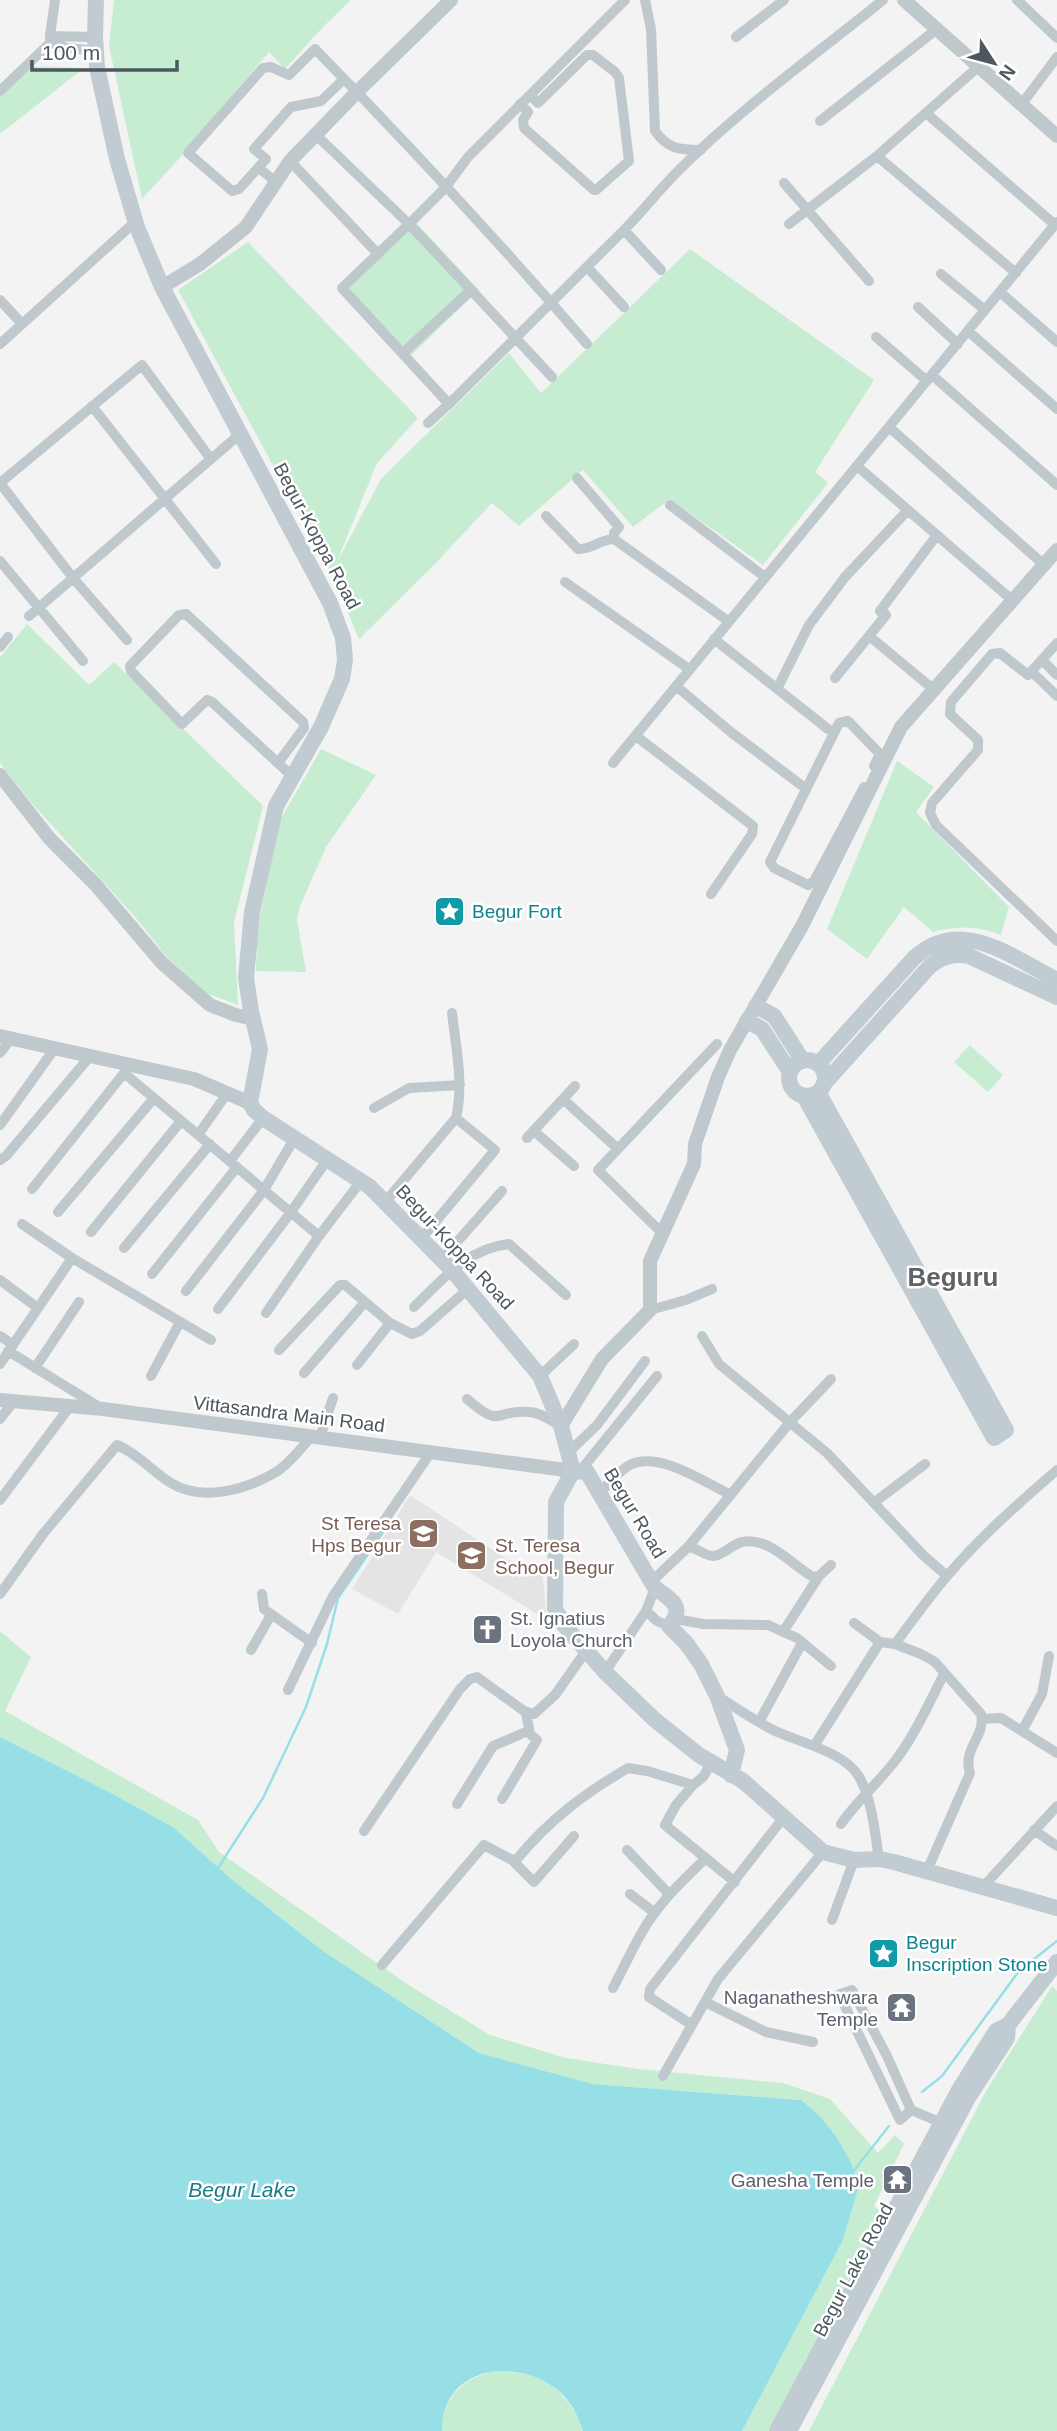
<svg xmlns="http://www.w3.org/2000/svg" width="1057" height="2431" font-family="Arial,sans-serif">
  <rect width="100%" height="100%" fill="#f4f3f3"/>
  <!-- education -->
  <path fill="#e5e4e4" d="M410,1495l98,65 34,8 5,52 -111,-68 -38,62 -46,-25z"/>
  <!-- green -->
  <path fill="#c6edd1" d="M114,0h237l-28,27 -38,42 -16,-17 -93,110 -34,37 -33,-153z
    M19,66l65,2 -84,66v-48z
    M411,217l68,73 -73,70 -69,-73z
    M248,242l170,176 -41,45 -41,101 45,-85 128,-126 32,40 149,-144 184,131 -59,92 13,11 -65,82 -93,-66 -37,28 -50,-57 -64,56 -27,-23 -58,62 -75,74 -28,-66 -153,-283z
    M27,624l62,61 25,-23 149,144 -29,116 4,83 -32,-12 -39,-36 -31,-39 -107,-118 -29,-37v-106z
    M321,749l55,26 -50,72 -26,59 -3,14 9,52 -50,-1 1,-40 22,-109z
    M897,761l37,26 -18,25 93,95 -8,28c-22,-9 -44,-10 -68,-3l-29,-25 -37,52 -40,-30z
    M970,1045l33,30 -15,17 -34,-30z
    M0,1631l31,26 -26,54 193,109 21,32 188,132 83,51 76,23 72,11 145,14 47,16 48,54 17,-18 9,9 -30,62 10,8c-41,71 -75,145 -114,217h-28l101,-191 16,-54 -9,-26 -14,-24 -16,-20 -19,-16 -208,-16 -114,-31 -156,-102 -93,-73 -57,-51 -62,-34 -111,-56z
    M1052,1986l5,5v440h-248l177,-340z
    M504,2371c42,3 65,22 79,60h-141c0,-37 27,-59 62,-60z"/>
  <!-- water -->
  <path fill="#96dfe7" d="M0,1737l111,56 62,34 57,51 93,73 156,102 114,31 208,16 19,16 16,20 14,24 9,26 -16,54 -101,191h-159c-5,-14 -11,-28 -22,-38 -41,-37 -119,-29 -119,38h-442z"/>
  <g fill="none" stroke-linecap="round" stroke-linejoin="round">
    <!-- stream -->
    <path stroke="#96dfe7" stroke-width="2.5" d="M218,1868l45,-70 43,-91 21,-63 11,-46 50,-73
      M922,2092l20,-16 77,-105 38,-30
      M852,2173l37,-47"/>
    <!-- minor -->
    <path stroke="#bfc8cd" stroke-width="10" d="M645,0l6,29 4,102c13,18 24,19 46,19
      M1017,0l40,38
      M50,36l5,-36
      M736,37l48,-37
      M50,43l18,5 28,3
      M978,67l-101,89 139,117
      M344,79l-23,22 -30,6 -37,42 12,10 -27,30 -7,2 -44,-38 75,-85 8,-1 18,8 26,-26c93,95 185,194 272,295
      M0,91l50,-48v-7l45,1
      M520,104l8,8 -5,8 1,8 70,62h2l33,-29 -10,-83 -4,-6 -22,-17h-6l-49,48 -8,-8
      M1021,105l36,-48
      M926,113l129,112
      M820,121l117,-92
      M315,134l94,90 62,66 -68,63
      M290,161l88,93
      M259,168l17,14
      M784,183l85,98
      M789,224l88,-68
      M624,230l37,40
      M587,267l37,40
      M941,274l44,36
      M471,290l81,87
      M1000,292l57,50
      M0,300l22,24
      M918,307l40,37
      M968,331l89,78
      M876,337l51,44
      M0,344l135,-122
      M932,375l125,110
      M449,404l-107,-116 67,-64 36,-36 23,-31 157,-157
      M92,406l124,158
      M428,423l21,-19 175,-174c19,-19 35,-40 54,-59 63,-63 136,-115 205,-171
      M889,427l154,137
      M857,466l155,134
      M577,478l42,49 -5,6v6l114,82
      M0,483l142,-118 68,93
      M0,483l73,95 54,62
      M670,505l95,72
      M546,516l32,33c13,1 23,-10 36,-10
      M0,561l83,100
      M565,582l124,87
      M29,616l211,-182
      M714,639l114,90
      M874,640l59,49
      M1057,643l-29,32 -28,-22 -8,1 -41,48 -1,12 28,26v10l-46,53 -2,10 6,12 121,116
      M0,647l8,-10
      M1042,660l15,15
      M1031,671l26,25
      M835,678l51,-63 -6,-4 57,-76
      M676,686l56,47 69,52
      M777,689l32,-64 36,-48 63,-67
      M636,736l117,90 -1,8 -41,60
      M278,763l26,-35 -1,-6 -117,-108 -7,1 -49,51 1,5 51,53 25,-24 5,2 80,74
      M613,763l444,-541
      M843,827l21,-40
      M850,830l-7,-3 -29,54 -6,4 -34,-17 -4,-6 69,-139 9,-2 30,31 1,4 -5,10
      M0,1053l11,-14
      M124,1073l195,163
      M563,1099l55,50
      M374,1108l35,-20 51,-3
      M0,1125l55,-77
      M534,1131l40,35
      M198,1135l30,-43
      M527,1138l48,-52
      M0,1160l6,-4 85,-101
      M230,1161l33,-43
      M32,1189l96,-121
      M386,1201l70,-83c8,-34 0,-70 -4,-105
      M58,1212l96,-114
      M22,1224l50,34
      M91,1232l90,-111
      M662,1233l-64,-63 119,-126
      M422,1238l73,-88 -39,-32
      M124,1248l86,-104
      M442,1259l60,-68
      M152,1274l85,-107
      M0,1280l38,28
      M186,1291l78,-101 30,-51
      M414,1307c27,-26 54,-59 95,-63l57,51
      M218,1309l73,-97 36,-52
      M650,1310l36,-10 26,-11
      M266,1313l53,-77 42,-55
      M0,1336l12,8
      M702,1336l17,28 108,89 96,102 24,21
      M279,1350l61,-65h5l45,38 22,11 8,-3 48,-42
      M8,1351l93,57
      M0,1364l72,-106 139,82
      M357,1365l33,-42
      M35,1368l44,-66
      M304,1373l61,-71
      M151,1376l29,-54
      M540,1376l34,-32
      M467,1399c36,31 26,10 62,13 11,0 22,9 32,14
      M0,1419l14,-18
      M320,1437l13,-39
      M568,1453l29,-28 48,-64
      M581,1470l76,-94
      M600,1493c8,-9 17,-20 28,-27 29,-17 76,16 103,29
      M0,1500l71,-95
      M875,1502l50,-38
      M688,1547l102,-125 41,-43
      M651,1582l37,-35c9,0 16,9 25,9 10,0 19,-12 29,-14 26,-6 50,23 71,35l6,-1 12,-11
      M0,1594l43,-60 74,-89c20,8 36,27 54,38 31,19 75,7 105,-11 13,-8 24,-23 35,-35
      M262,1594l2,15 48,34
      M646,1611l11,10 12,5
      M676,1619l27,5 65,1 29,13 34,28
      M854,1623l26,19
      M783,1632l36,-56
      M895,1644l26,10 14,8 46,52c5,23 -19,34 -11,59l-44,100
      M251,1650l20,-35
      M605,1672l41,-61 9,-23
      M288,1690l45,-94 98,-144
      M717,1696c19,12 37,24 56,34 25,12 69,21 85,45 14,22 17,59 21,84
      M982,1719l19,-1 56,35
      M759,1722l43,-79
      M1022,1731l20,-37 7,-38
      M814,1746l66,-104 15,2c17,-23 34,-47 53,-69 33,-39 71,-72 109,-105
      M693,1785l-17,20 -11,20 70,57
      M502,1799l35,-59 -7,-6 -4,-21
      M457,1804l36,-58 35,-15
      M841,1824c16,-23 37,-41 54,-63 20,-26 34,-58 49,-87
      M1034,1830l23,16
      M364,1831l96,-142 10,-10 7,-2 47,34 10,3 21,-19 31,-44
      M627,1850l42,44
      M512,1860l5,-1c32,-39 68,-66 111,-91l19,3 46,14 10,-8 9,-15
      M982,1888l75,-82
      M630,1894l25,19
      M832,1920l22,-60
      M382,1965l102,-120 28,15 22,22 40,-46
      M613,1988c15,-28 27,-58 47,-82 14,-18 31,-33 46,-48
      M852,1990l35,66 24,54 -11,10 -60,-124v-2z
      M705,2002l61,30 47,10
      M692,2025l-43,-28 1,-8 134,-172
      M663,2076l55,-97 105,-127
      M911,2110l31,13"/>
    <!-- tertiary -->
    <path stroke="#bfc8cd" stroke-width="14" d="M904,0l153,136
      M162,287l38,-23 46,-37 44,-66 67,-69 94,-92
      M0,775l49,63 46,46 67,79 48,42 26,10 17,4
      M0,1036l194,43 56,24
      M0,1400l103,9 470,62
      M561,1426l41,-67 48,-49v-49l44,-97 1,-20 23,-67 12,-27 72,-124 99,-199 156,-177"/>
    <!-- secondary -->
    <path stroke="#c0cbd2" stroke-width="16" d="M96,0l-1,37 2,30 20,92 20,68 25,60 168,316 13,35 2,22 -3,19 -21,48 -45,79 -24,106 -6,66 5,33 9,38 -10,54 4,7 9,8 107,69 82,83 88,106 21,50 12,45
      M756,1006l18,10 29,45
      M747,1021l15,8 28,43
      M789 1078a18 18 0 1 1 36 0a18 18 0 1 1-36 0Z
      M818,1064l96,-106c47,-43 97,-1 143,22
      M823,1085l107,-119c12,-10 24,-13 39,-10l88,41
      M804,1096l190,342 12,-8 -188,-338
      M573,1471l-17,31 -1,107 9,16 41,47 50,48 44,35 44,26 80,71 31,8 25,-1 15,3 163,46
      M573,1471l14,1 68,116c16,12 31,18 14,38l17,17 15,21 16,32 20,54 -6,25
      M777,2431l182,-341 37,-59 12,-6 49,-63
      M789,2431l180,-335 38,-58 1,-13"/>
  </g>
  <!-- icons -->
  <defs>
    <symbol id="sight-square" viewBox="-11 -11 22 22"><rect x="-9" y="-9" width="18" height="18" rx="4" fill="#0f9aa8" stroke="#fff"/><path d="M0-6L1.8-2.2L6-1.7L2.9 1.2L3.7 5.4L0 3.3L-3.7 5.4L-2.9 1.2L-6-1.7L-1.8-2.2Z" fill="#fff"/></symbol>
    <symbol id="school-square" viewBox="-11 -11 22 22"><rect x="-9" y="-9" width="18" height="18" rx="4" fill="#8d6e63" stroke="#fff"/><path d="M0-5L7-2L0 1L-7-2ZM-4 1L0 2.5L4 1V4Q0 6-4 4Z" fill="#fff"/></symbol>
    <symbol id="church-square" viewBox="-11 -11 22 22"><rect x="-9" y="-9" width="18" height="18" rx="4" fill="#6b7280" stroke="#fff"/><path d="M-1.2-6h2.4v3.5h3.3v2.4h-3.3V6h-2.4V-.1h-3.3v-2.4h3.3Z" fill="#fff"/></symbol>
    <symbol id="temple-square" viewBox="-11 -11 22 22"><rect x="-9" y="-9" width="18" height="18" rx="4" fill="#6b7280" stroke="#fff"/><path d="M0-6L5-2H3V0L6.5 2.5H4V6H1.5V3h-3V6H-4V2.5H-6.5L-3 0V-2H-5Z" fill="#fff"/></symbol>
  </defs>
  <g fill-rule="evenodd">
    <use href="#sight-square" x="432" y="894" width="35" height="35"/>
    <use href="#school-square" x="406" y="1516" width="35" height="35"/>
    <use href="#school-square" x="454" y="1538" width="35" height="35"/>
    <use href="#church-square" x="470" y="1612" width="35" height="35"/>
    <use href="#sight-square" x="866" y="1936" width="35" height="35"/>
    <use href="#temple-square" x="884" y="1990" width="35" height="35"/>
    <use href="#temple-square" x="880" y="2162" width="35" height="35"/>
  </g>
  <g text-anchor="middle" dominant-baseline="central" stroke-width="5" stroke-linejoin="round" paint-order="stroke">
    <!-- street labels -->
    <g font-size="19" fill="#4b585f" stroke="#fff">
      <text transform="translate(317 536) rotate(62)">Begur-Koppa Road</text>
      <text transform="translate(455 1247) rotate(47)">Begur-Koppa Road</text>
      <text transform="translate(289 1414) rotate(7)">Vittasandra Main Road</text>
      <text transform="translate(635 1513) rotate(59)">Begur Road</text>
      <text transform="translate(853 2270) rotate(-62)">Begur Lake Road</text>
    </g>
    <!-- culture labels -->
    <g font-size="19" fill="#0d838f" stroke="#fff" text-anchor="start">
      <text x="472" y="911">Begur Fort</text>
      <text x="906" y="1942">Begur<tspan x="906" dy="22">Inscription Stone</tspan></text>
    </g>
    <!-- education labels -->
    <g font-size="19" fill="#785e54" stroke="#fff" text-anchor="end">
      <text x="401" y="1523">St Teresa<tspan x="401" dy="22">Hps Begur</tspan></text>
      <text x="495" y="1545" text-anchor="start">St. Teresa<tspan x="495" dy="22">School, Begur</tspan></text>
    </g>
    <!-- worship labels -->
    <g font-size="19" fill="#5b616d" stroke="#fff" text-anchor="end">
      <text x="510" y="1618" text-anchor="start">St. Ignatius<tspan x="510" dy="22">Loyola Church</tspan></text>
      <text x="878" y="1997">Naganatheshwara<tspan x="878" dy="22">Temple</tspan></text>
      <text x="874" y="2180">Ganesha Temple</text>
    </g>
    <!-- water labels -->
    <g font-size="21" font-style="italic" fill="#177c87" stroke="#fff">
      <text x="242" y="2189">Begur Lake</text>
    </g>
    <!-- district labels -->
    <g font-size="26" font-weight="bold" fill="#5f6367" stroke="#fff">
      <text x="953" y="1277">Beguru</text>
    </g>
  </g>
  <!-- north arrow -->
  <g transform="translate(994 63) rotate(126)" stroke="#ffffff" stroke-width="5" paint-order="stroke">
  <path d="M0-5L12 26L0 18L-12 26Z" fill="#4b585f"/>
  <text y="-10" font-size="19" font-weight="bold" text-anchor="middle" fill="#4b585f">N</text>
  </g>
  <!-- scale -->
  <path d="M32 60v10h145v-10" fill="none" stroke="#4b585f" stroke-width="3.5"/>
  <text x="42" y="60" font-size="21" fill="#4b585f" stroke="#ffffff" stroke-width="5" paint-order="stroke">100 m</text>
</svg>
